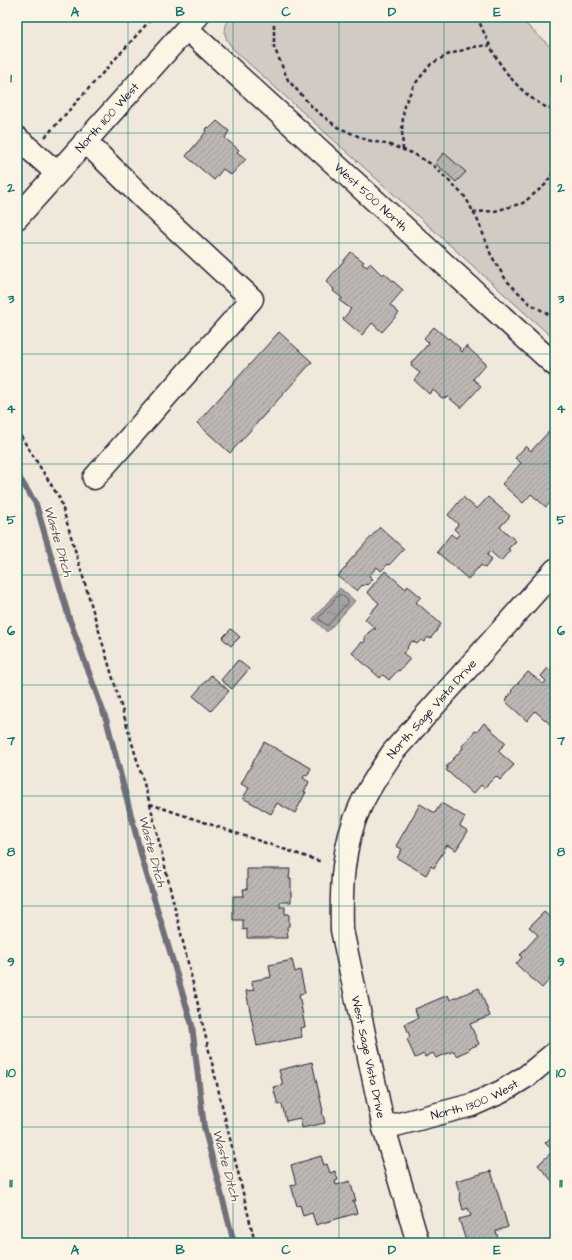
<svg xmlns="http://www.w3.org/2000/svg" width="572" height="1260" font-family="'Architects Daughter',sans-serif">
  <defs>
    <pattern id="water-ripples" width="26" height="14" patternUnits="userSpaceOnUse"><rect width="26" height="14" fill="#a6a2a2"/><path d="M2 4q2-2 4 0t4 0M15 11q2-2 4 0t4 0" fill="none" stroke="#878485"/></pattern>
    <pattern id="building-hatch" width="6" height="6" patternUnits="userSpaceOnUse"><rect width="6" height="6" fill="#bcb7b3"/><path d="M-1 1l2-2M0 6l6-6M5 7l2-2" fill="none" stroke="#a19d9b"/></pattern>
  </defs>
  <rect width="100%" height="100%" fill="#efe8db"/>
  <filter id="ink" filterUnits="userSpaceOnUse"><feTurbulence type="fractalNoise" baseFrequency=".025" numOctaves="2"/><feDisplacementMap in="SourceGraphic" scale="8" xChannelSelector="R" yChannelSelector="G"/><feConvolveMatrix kernelMatrix="1 2 1 2 8 2 1 2 1" color-interpolation-filters="sRGB"/></filter>
  <g filter="url(#ink)">
    <!-- green -->
    <path fill="#d1cbc3" stroke="#7a767f" d="M229,17h289l37,34v289l-321,-290c-11,-14 -11,-17 -5,-33z"/>
    <!-- water -->
    <path fill="url(#water-ripples)" stroke="#716f79" d="M340,588l15,13 -28,31 -14,-13z"/>
    <g fill="none" stroke-linecap="round" stroke-linejoin="round">
      <!-- shore -->
      <path stroke="#575564" stroke-width="1" d="M339,595h3l6,5v2l-20,23h-2l-6,-5 -1,-2z"/>
      <!-- stream -->
      <path stroke="#716f79" stroke-width="6" d="M17,474l19,30 33,114 38,104 36,140 49,163 12,102 30,116"/>
    </g>
    <!-- building -->
    <path fill="url(#building-hatch)" stroke="#22223b" d="M217,121l12,10 -4,7 14,12 -2,2 9,7 -15,16 -8,-6 -9,11 -28,-24 20,-24 -1,-2 3,-3 2,1z
      M444,153l22,19 -10,10 -21,-19z
      M351,252l13,10 -2,2 5,3 3,-4 12,12 2,-2 19,17 -13,15 9,8 -17,19 -10,-9 -10,12 -19,-16 8,-10 -11,-8 2,-3 -9,-7 1,-2 -8,-7z
      M434,327l14,12 1,-1 11,10 -1,1 3,3 4,-6 20,18 -13,15 8,7 -20,22 -13,-11 -6,1 -9,-8 -4,4 -15,-14 6,-7 -9,-7 1,-1 -1,-2 18,-20 -5,-5z
      M279,332l33,30 -82,91 -33,-30z
      M554,426l1,1v73l-1,-1 -8,8 -15,-13 -8,9 -21,-19 19,-21 -6,-5 11,-12 5,5z
      M463,497l14,12 11,-12 22,19 -10,11 16,14 -8,8 2,1 -9,11 -11,-10 -3,4 5,4 -7,9 -4,-3 -3,4v-1l-10,11 -31,-27 14,-18 5,4 3,-4 -5,-5 4,-5 -10,-9z
      M380,527l24,22 -15,16 -1,-1 -7,7 -4,-4 -8,9 4,3 -6,6 -1,-1 -3,2 -1,-1 -5,6 -19,-15 9,-10 -1,-1z
      M385,571l21,18 2,-3 13,11 -5,5 25,22 -4,5v1l-7,9 -2,-2 -4,5 -3,-2 -4,4 -5,-3 -5,6 1,1 -5,5 7,6 -11,12 -1,-1 -9,10 -6,-5 -3,3 -28,-25 10,-11 1,1 2,-2v-4l3,-4 5,-4h3l-11,-10 14,-16 -12,-11z
      M231,629l9,8 -9,9 -9,-8z
      M238,660l11,9 -17,20 -11,-9z
      M555,667v54l-4,4 -16,-14 -8,10 -22,-20 7,-9 -1,-1 17,-19 15,12 3,-3 -5,-5 7,-8 3,3z
      M211,675l18,16 -18,20 -18,-15z
      M484,723l22,20 -8,8 16,14 -14,15 -4,-4 -12,12 -3,-3 -8,9 -27,-24 2,-2 -2,-1 17,-19 -1,-2 13,-15 2,1z
      M264,742l47,26 -4,8 -2,-1 -2,3 6,4 -5,10h2l-11,21 -18,-10 -6,11 -28,-16 6,-10 -8,-4z
      M441,803l24,14 -5,9 8,5 -12,19 -9,-5 -13,23 -3,-2 -5,9 -29,-17 5,-9 -6,-3 24,-42 15,9z
      M247,869h43l-1,10h2v23h-11v5h5v7h4v12l-2,1 1,11h-41v-9l-4,1v-10h-10v-24h11l-1,-7h4z
      M544,912l8,7 3,-3v57l-13,15 -26,-24 6,-7 -2,-2 18,-20 -9,-8z
      M292,960l3,12 5,-2 5,23 -6,1 6,33 -5,1 2,9 -45,9 -11,-55 8,-1 -3,-9 20,-4 -2,-12z
      M479,988l11,28 -20,8 9,20 -11,5 1,1 -13,6 -2,-5 -18,7 -3,-5 -8,4 -1,-3 -9,4 -8,-19 3,-2 -5,-13 13,-6 -3,-9 33,-14 2,5z
      M312,1062l11,49h-1l3,12 -23,5 -2,-10 -14,3 -4,-17 -4,1 -5,-18 10,-2 -4,-15z
      M555,1131v51l-1,1 -16,-18 15,-14 -8,-8 8,-8 -1,-1z
      M321,1156l3,9 3,-1 3,9 5,-2 3,9 -3,1 1,4 14,-4 6,20h-3l4,12 -41,12 -4,-12 -9,3 -3,-11 -3,1 -6,-21 5,-1 -5,-19z
      M491,1171l17,56 -12,4 3,12h-24l-1,-4 -8,2 -7,-22 12,-3 -3,-8 -5,2 -4,-15 1,-1 -4,-13z"/>
    <g fill="none" stroke-linecap="round" stroke-linejoin="round">
      <defs>
        <g id="minor">
          <path id="s1" d="M187,29l368,336"/>
          <path d="M17,138l40,35"/>
          <path d="M85,141l59,58 108,100 -158,179"/>
          <path id="s2" d="M17,218l180,-201"/>
          <path id="s3" d="M384,1128l88,-23 29,-13 26,-16 28,-23"/>
          <path id="s4" d="M418,1243l-34,-115 -42,-198c-1,-42 0,-84 18,-123 9,-20 21,-37 33,-55l162,-182"/>
        </g>
      </defs>
      <!-- minor casing -->
      <use href="#minor" stroke="#22223b" stroke-width="25"/>
      <!-- path -->
      <path stroke="#22223b" stroke-width="2.5" stroke-dasharray="4 3" stroke-linecap="butt" d="M274,17v30l14,33 26,29 23,18 30,13 23,5 22,8 21,12 33,33 13,25 12,32 15,25 23,23 26,15
        M477,17c7,15 13,31 22,45 13,20 33,41 56,49
        M45,137l108,-120
        M403,150l-1,-20 2,-24 10,-21 17,-21 16,-9 26,-8 18,-2
        M473,212l22,-1 28,-8 22,-18 10,-16
        M17,430l43,69 90,305 105,439
        M150,804l172,58"/>
      <!-- minor -->
      <use href="#minor" stroke="#fcf5e5" stroke-width="22"/>
    </g>
  </g>
  <!-- grid -->
  <path fill="none" stroke="#0f766e" stroke-width="1" stroke-opacity="0.55" d="M128,17v1226M233,17v1226M339,17v1226M444,17v1226M17,133h538M17,243h538M17,354h538M17,464h538M17,575h538M17,685h538M17,796h538M17,906h538M17,1017h538M17,1127h538"/>
  <g text-anchor="middle" dominant-baseline="central" stroke-width="3.5" stroke-linejoin="round" paint-order="stroke">
    <!-- street labels -->
    <g font-size="12" fill="#22223b" stroke="#fcf5e5">
      <text stroke="none"><textPath href="#s2" startOffset="135">North 1100 West</textPath></text>
      <text stroke="none"><textPath href="#s1" startOffset="249">West 500 North</textPath></text>
      <text stroke="none"><textPath href="#s4" startOffset="570">North Sage Vista Drive</textPath></text>
      <text transform="translate(368 1057) rotate(78)">West Sage Vista Drive</text>
      <text stroke="none"><textPath href="#s3" startOffset="95">North 1300 West</textPath></text>
    </g>
    <!-- water labels -->
    <g font-size="13" font-style="italic" fill="#575564" stroke="#fcf5e5">
      <text transform="translate(58 541) rotate(74)">Waste Ditch</text>
      <text transform="translate(152 851) rotate(75)">Waste Ditch</text>
      <text transform="translate(226 1165) rotate(75)">Waste Ditch</text>
    </g>
  </g>
  <!-- margin -->
  <rect width="572" height="1260" fill="none" stroke="#fcf5e5" stroke-width="44"/>
  <rect x="22" y="22" width="528" height="1216" fill="none" stroke="#0f766e" stroke-width="1.5"/>
  <g font-size="13" text-anchor="middle" font-weight="bold" fill="#0f766e">
    <text x="75" y="16">A</text>
    <text x="180" y="16">B</text>
    <text x="286" y="16">C</text>
    <text x="392" y="16">D</text>
    <text x="497" y="16">E</text>
    <text x="11" y="82">1</text>
    <text x="561" y="82">1</text>
    <text x="11" y="192">2</text>
    <text x="561" y="192">2</text>
    <text x="11" y="303">3</text>
    <text x="561" y="303">3</text>
    <text x="11" y="413">4</text>
    <text x="561" y="413">4</text>
    <text x="11" y="524">5</text>
    <text x="561" y="524">5</text>
    <text x="11" y="635">6</text>
    <text x="561" y="635">6</text>
    <text x="11" y="745">7</text>
    <text x="561" y="745">7</text>
    <text x="11" y="856">8</text>
    <text x="561" y="856">8</text>
    <text x="11" y="966">9</text>
    <text x="561" y="966">9</text>
    <text x="11" y="1077">10</text>
    <text x="561" y="1077">10</text>
    <text x="11" y="1187">11</text>
    <text x="561" y="1187">11</text>
    <text x="75" y="1254">A</text>
    <text x="180" y="1254">B</text>
    <text x="286" y="1254">C</text>
    <text x="392" y="1254">D</text>
    <text x="497" y="1254">E</text>
  </g>
</svg>
